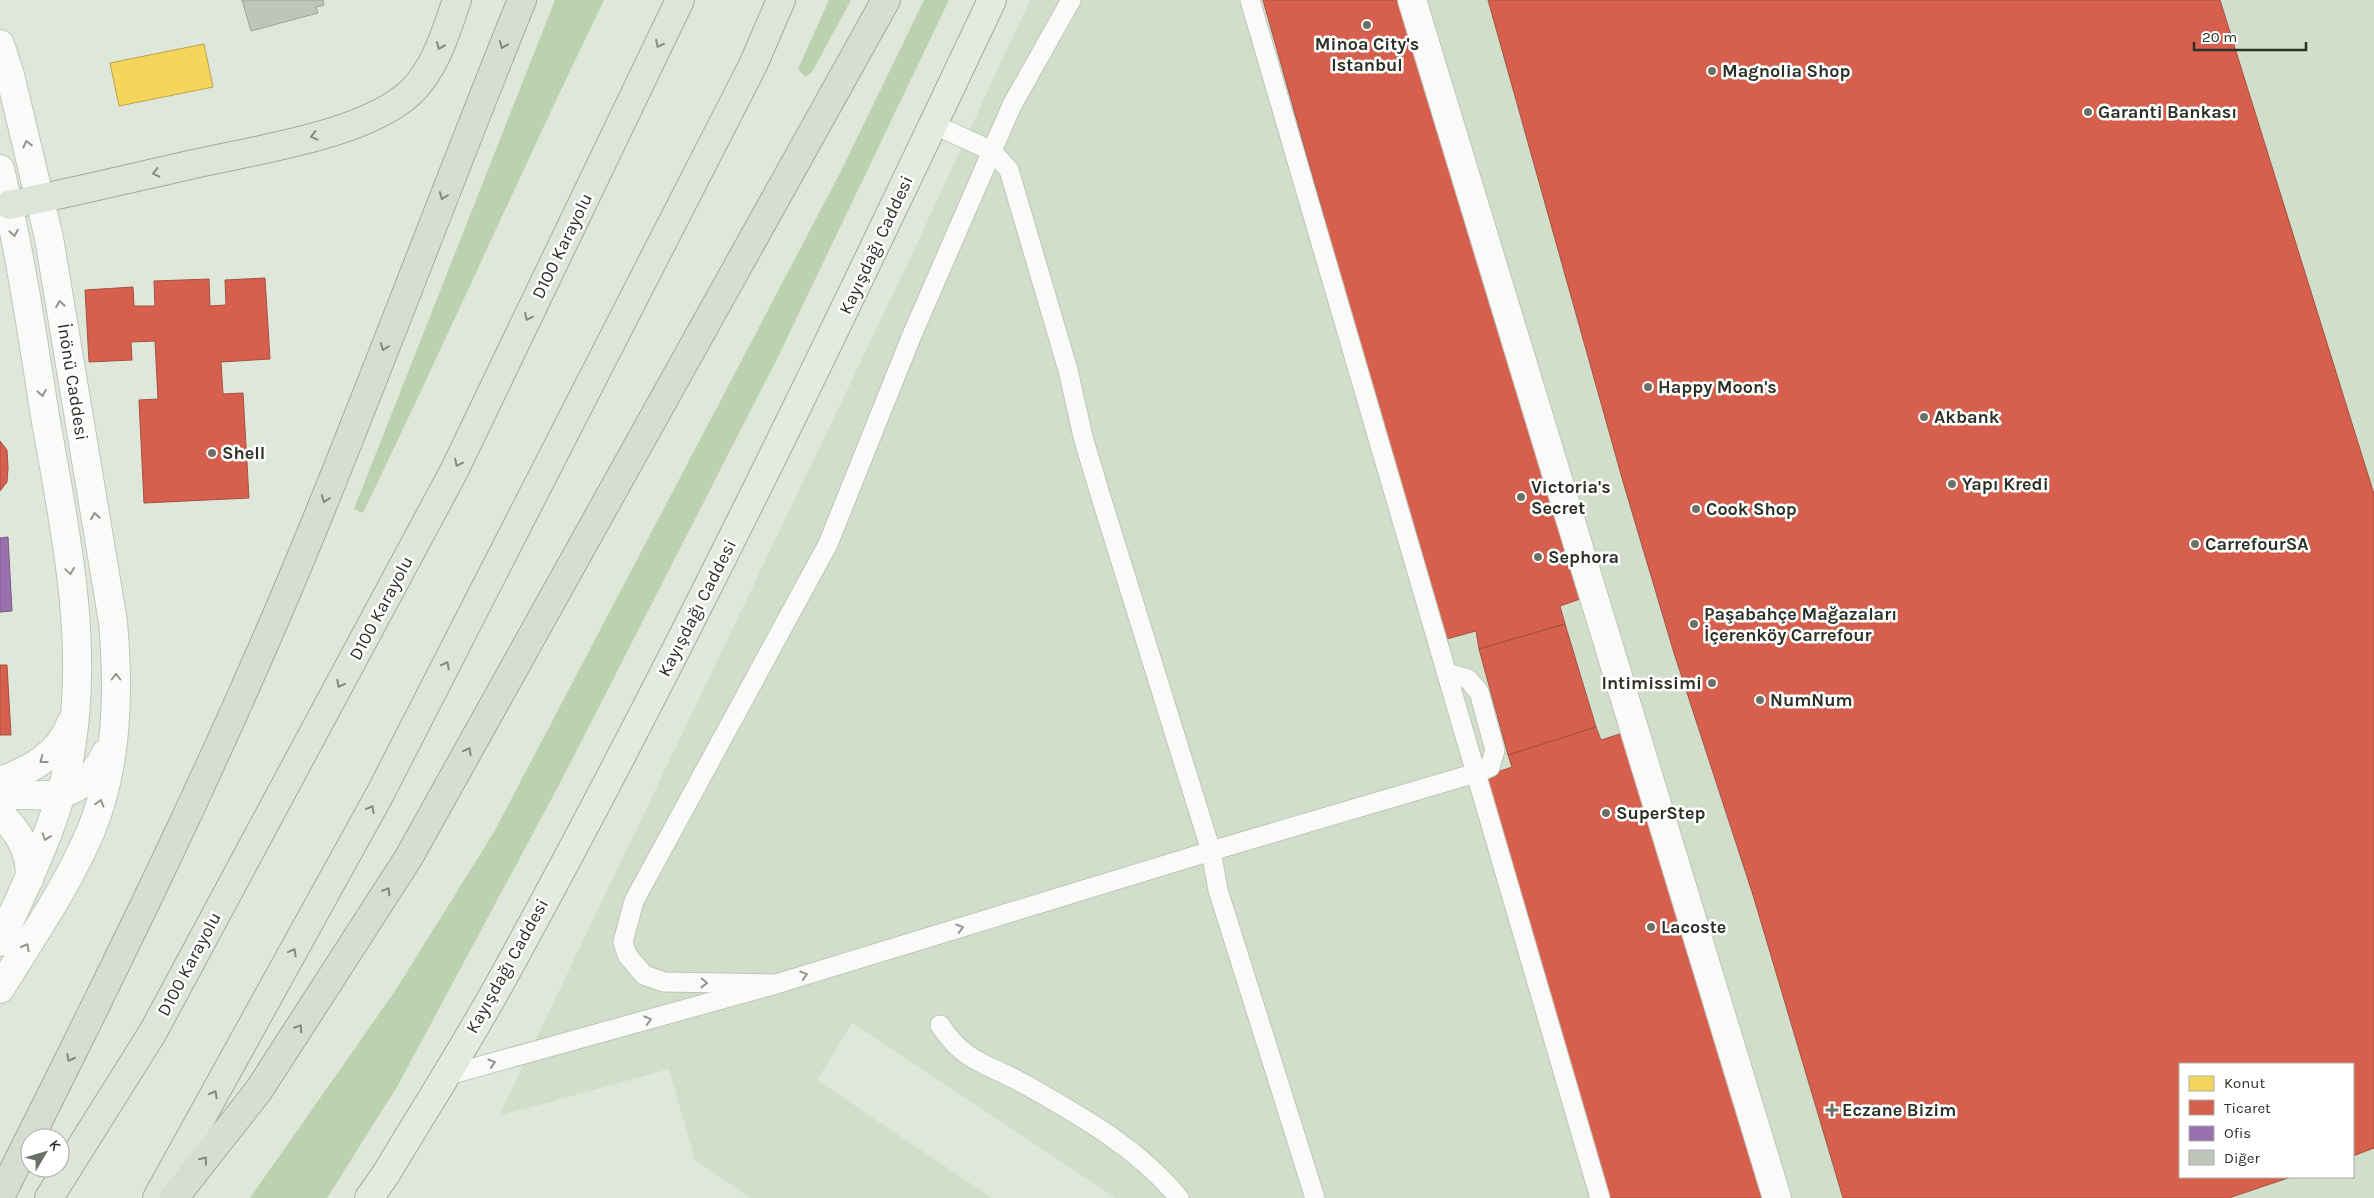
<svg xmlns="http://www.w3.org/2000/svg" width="2374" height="1198" font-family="Karla,sans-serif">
  <rect width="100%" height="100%" fill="#dfe7da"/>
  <!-- built -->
  <path fill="#d1dec9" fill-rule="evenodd" d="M1030,0h1344v1198h-1258l-264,-175 -35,57 175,118h-242l-55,-38 -26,-91 -170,47 409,-853zM2180,1064h173v113h-173z"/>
  <!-- green -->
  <path fill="#bcd2af" d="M555,0h49c-82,170 -159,343 -241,513l-9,-4z
    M829,0h22l-39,72 -7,5 -7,-8z
    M924,0h25l-171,357 -219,428 -162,302 -70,111h-77l145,-207 99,-159 347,-661z"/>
  <!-- homes -->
  <path fill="#f6d55c" stroke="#b9a44c" d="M204,44l9,43 -94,19 -9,-43z"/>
  <!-- shops -->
  <path fill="#d6604d" stroke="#a35242" d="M1263,0h134l189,597 -26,9 5,18 -86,25 -3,-18 -33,9z
    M1488,0h732l154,494v654l-21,8v-92h-173v113h111l-62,21h-386l-90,-303 -79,-242 -50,-168z
    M265,278l5,81 -49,3 2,32 20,-1 6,105 -105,5 -5,-103 19,-1 -3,-58 -24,1 1,18 -43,2 -4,-72 48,-3 1,19h21l-1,-25 55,-2 1,27 16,-1 -1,-25z
    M0,441l7,9 1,18 -1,14 -7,9z
    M1565,624l31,103 -88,28 -29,-106z
    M0,665h7l4,70h-11z
    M1596,727l5,13 28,-9 139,467h-159l-126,-421 29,-10 -4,-12z"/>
  <!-- offices -->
  <path fill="#9970ab" stroke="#785d84" d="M8,537l4,74 -12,1v-74z"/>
  <!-- building -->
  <path fill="#bfc5bb" stroke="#9ca298" d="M242,0h81l1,5 -8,2 2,6 -67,18z"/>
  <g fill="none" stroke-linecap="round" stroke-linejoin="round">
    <defs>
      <path id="service" d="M1250,0l350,1198
        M933,124l59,27 17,19 59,200 15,67 17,57 111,357 7,39 97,308
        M776,984l-112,-2 -20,-7 -17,-20 -4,-13 11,-41 194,-357 84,-209 100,-230 59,-105
        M940,1025c25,39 50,39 86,60 56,32 112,63 153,113
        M445,1076l331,-92 435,-133 265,-78 14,-6 5,-17 -16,-58 -11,-13 -21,-6"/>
      <path id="pedestrian" d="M1412,0l365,1198"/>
      <path id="secondary" d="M0,44l10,31 39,163 64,384c6,68 5,141 -21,206 -23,56 -60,109 -92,161
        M0,169c20,81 32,164 45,247 19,108 44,222 26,332 -10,69 -43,131 -71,194
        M0,781c31,-11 59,-26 71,-58
        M0,795c49,-1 81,9 106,-42
        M0,814c18,16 33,41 29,66"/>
      <path id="primary" d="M369,1198l17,-24c40,-67 82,-132 119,-200 175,-319 332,-646 487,-974"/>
      <path id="trunk" d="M9,205c62,-12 123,-27 185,-41 61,-14 173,-29 218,-73 24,-24 34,-60 45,-91
        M49,1198l104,-166 301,-561 226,-471
        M157,1198l223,-404 373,-729 28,-65"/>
      <path id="motorway" d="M0,1197c112,-222 223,-447 317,-678 70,-172 135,-346 205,-519
        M174,1198l85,-108 150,-233 477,-857"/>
    </defs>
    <!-- service casing -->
    <use href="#service" stroke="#bfc5bb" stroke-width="21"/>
    <!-- pedestrian casing -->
    <use href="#pedestrian" stroke="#bfc5bb" stroke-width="30"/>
    <!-- secondary casing -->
    <use href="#secondary" stroke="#bfc5bb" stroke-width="30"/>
    <!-- primary casing -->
    <use href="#primary" stroke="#a1ad99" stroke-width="30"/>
    <!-- trunk casing -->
    <use href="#trunk" stroke="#a1ad99" stroke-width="30"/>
    <!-- motorway casing -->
    <use href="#motorway" stroke="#a1ad99" stroke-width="30"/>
    <!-- service -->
    <use href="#service" stroke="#fafbf9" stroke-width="19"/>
    <!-- pedestrian -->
    <use href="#pedestrian" stroke="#fafbf9" stroke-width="28"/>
    <!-- secondary -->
    <use href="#secondary" stroke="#fafbf9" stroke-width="28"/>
    <!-- primary -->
    <use href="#primary" stroke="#e4eae0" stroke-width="28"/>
    <!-- trunk -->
    <use href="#trunk" stroke="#dde4d8" stroke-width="28"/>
    <!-- motorway -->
    <use href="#motorway" stroke="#d6ded0" stroke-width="28"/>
  </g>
  <!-- one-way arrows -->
  <defs><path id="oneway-chevron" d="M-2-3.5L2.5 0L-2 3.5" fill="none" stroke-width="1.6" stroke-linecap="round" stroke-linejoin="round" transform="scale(1.25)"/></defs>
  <g stroke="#848a80">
    <use href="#oneway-chevron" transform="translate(659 44) rotate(116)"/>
    <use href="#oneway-chevron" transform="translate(440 46) rotate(113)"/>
    <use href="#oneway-chevron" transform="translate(314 136) rotate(165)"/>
    <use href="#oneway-chevron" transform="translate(156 173) rotate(167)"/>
    <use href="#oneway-chevron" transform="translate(528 317) rotate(116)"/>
    <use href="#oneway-chevron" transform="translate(458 463) rotate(116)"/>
    <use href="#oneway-chevron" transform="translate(446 665) rotate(-63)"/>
    <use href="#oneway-chevron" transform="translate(340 684) rotate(118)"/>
    <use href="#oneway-chevron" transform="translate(371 809) rotate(-61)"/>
    <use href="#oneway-chevron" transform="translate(293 952) rotate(-61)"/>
    <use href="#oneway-chevron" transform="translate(214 1094) rotate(-61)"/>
  </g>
  <g stroke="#81887c">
    <use href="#oneway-chevron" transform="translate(503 45) rotate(112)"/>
    <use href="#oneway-chevron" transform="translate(443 196) rotate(111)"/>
    <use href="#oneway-chevron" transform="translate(384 347) rotate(111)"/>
    <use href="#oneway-chevron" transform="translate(325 499) rotate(111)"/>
    <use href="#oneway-chevron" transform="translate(468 751) rotate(-61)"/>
    <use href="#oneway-chevron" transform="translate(387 891) rotate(-57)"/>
    <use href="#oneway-chevron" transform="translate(299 1028) rotate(-57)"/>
    <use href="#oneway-chevron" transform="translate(70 1058) rotate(117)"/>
    <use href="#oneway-chevron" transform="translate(204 1160) rotate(-52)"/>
  </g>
  <g stroke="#939690">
    <use href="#oneway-chevron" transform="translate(27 144) rotate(-104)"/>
    <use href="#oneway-chevron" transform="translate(14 233) rotate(80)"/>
    <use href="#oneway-chevron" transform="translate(60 304) rotate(-99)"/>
    <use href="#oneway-chevron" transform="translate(42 393) rotate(80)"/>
    <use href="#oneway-chevron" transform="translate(95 516) rotate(-99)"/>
    <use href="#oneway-chevron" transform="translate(70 571) rotate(82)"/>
    <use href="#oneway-chevron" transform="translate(116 677) rotate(-90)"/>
    <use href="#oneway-chevron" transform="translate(43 760) rotate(142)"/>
    <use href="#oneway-chevron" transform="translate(100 803) rotate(-74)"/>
    <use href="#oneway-chevron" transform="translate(46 837) rotate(109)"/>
    <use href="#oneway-chevron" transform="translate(960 928) rotate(-17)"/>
    <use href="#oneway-chevron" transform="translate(26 947) rotate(-60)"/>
    <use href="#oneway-chevron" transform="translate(804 975) rotate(-17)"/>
    <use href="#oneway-chevron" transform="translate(704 983) rotate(1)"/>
    <use href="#oneway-chevron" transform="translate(648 1020) rotate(-16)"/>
    <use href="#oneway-chevron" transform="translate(492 1063) rotate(-16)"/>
  </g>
  <!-- markers -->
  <g fill="#6b7166" stroke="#fff" stroke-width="2">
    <circle cx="1367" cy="25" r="5"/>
    <circle cx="1712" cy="71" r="5"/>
    <circle cx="2088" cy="112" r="5"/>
    <circle cx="1648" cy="387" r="5"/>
    <circle cx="1924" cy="417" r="5"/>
    <circle cx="212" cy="453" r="5"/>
    <circle cx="1952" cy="484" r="5"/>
    <circle cx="1521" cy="497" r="5"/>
    <circle cx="1696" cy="509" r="5"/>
    <circle cx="2195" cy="544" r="5"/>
    <circle cx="1538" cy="557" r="5"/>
    <circle cx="1694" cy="624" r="5"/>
    <circle cx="1712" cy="683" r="5"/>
    <circle cx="1760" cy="700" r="5"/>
    <circle cx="1606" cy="813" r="5"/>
    <circle cx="1651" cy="927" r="5"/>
    <path d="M1829.5 1102.5h5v5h5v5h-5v5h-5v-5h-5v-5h5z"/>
  </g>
  <g text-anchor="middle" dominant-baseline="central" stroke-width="5" stroke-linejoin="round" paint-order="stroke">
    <!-- poi labels -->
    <g font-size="18" font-weight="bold" fill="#2c3128" stroke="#fff" text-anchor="start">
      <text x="1367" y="44" text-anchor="middle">Minoa City's<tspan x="1367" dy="21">Istanbul</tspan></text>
      <text x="1722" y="71">Magnolia Shop</text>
      <text x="2098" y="112">Garanti Bankası</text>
      <text x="1658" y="387">Happy Moon's</text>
      <text x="1934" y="417">Akbank</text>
      <text x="222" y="453">Shell</text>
      <text x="1962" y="484">Yapı Kredi</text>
      <text x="1531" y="487">Victoria's<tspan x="1531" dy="21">Secret</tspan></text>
      <text x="1706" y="509">Cook Shop</text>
      <text x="2205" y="544">CarrefourSA</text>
      <text x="1548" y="557">Sephora</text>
      <text x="1704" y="614">Paşabahçe Mağazaları<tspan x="1704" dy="21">İçerenköy Carrefour</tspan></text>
      <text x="1702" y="683" text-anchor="end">Intimissimi</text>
      <text x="1770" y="700">NumNum</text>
      <text x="1616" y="813">SuperStep</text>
      <text x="1661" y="927">Lacoste</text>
      <text x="1842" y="1110">Eczane Bizim</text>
    </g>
    <!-- street labels -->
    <g font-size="18" fill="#2c3128" stroke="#fff">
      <text transform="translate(876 245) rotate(-65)">Kayışdağı Caddesi</text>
      <text transform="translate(562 246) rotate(-64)">D100 Karayolu</text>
      <text transform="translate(73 382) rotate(81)">İnönü Caddesi</text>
      <text transform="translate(381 608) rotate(-62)">D100 Karayolu</text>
      <text transform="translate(697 608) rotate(-63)">Kayışdağı Caddesi</text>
      <text transform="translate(189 964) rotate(-62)">D100 Karayolu</text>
      <text transform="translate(507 966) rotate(-61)">Kayışdağı Caddesi</text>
    </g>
  </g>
  <!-- legend -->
  <rect x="2179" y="1063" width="175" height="115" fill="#ffffff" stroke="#abada9"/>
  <rect x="2189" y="1076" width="25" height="15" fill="#f6d55c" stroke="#abada9"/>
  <text x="2224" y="1088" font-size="15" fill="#2c3128">Konut</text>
  <rect x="2189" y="1100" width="25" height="15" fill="#d6604d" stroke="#abada9"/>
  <text x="2224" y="1113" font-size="15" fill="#2c3128">Ticaret</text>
  <rect x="2189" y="1126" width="25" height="15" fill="#9970ab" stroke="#abada9"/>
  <text x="2224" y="1138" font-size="15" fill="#2c3128">Ofis</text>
  <rect x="2189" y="1150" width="25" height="15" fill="#bfc5bb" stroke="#abada9"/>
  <text x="2224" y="1163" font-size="15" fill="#2c3128">Diğer</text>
  <!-- north arrow -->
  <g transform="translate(45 1153) rotate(52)"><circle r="24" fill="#ffffff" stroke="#abada9"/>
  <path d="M0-4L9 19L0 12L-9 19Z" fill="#6b7166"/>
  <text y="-8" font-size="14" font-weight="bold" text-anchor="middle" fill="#2c3128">K</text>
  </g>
  <!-- scale -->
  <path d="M2194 42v8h112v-8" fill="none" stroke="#2c3128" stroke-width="2.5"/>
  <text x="2202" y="42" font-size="15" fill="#2c3128" stroke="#ffffff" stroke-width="4" paint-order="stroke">20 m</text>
</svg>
